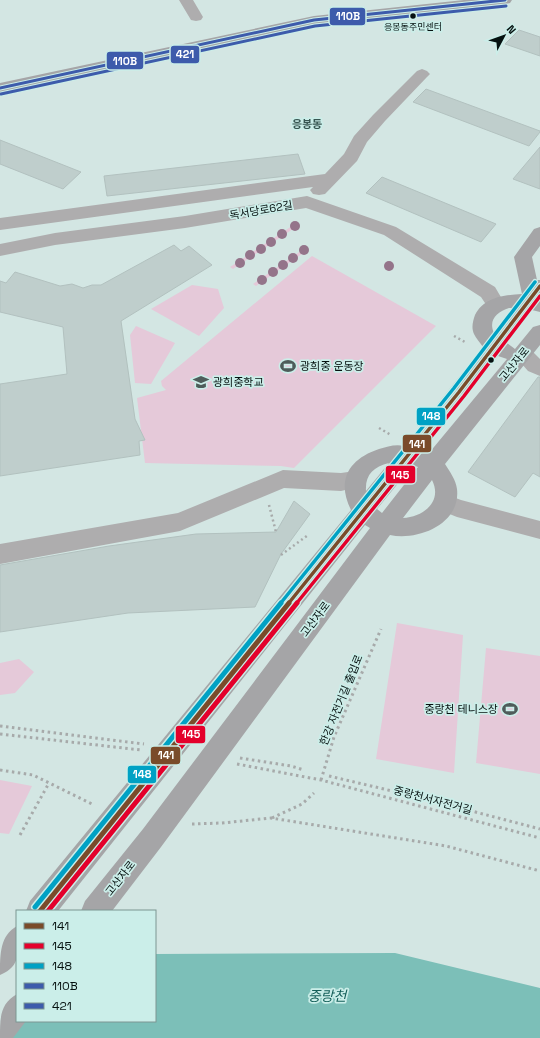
<svg xmlns="http://www.w3.org/2000/svg" width="540" height="1038" font-family="'Space Grotesk','Noto Sans KR',sans-serif">
  <rect width="100%" height="100%" fill="#d3e6e3"/>
  <!-- green -->
  <path fill="#e5c9d9" d="M295,224l4,1 -66,44 -3,-2z
    M305,248l4,1 -53,37 -3,-2z
    M312,256l124,70 -142,142 -13,-2 -136,-3 -8,-65 29,-8 -4,-4 -1,-5z
    M192,285l26,4 6,19 -25,28 -48,-27z
    M136,326l39,17 -24,41 -16,-1 -5,-48z
    M397,623l66,12 -9,138 -78,-14z
    M486,648l54,8v118l-64,-11z
    M19,659l15,13 -19,21 -15,2v-32z
    M0,780l32,6 -23,48 -9,-1z"/>
  <!-- water -->
  <path fill="#7cbfb8" d="M395,953l145,35v50h-540v-83l17,66h138v-67z"/>
  <!-- pier -->
  <path fill="#d3e6e3" d="M0,953h17v68l-10,17h-7z"/>
  <!-- building -->
  <path fill="#bfcecc" stroke="#b2c1bf" d="M519,30l21,7v19l-35,-12z
    M426,89l114,42v1l-11,14 -116,-44z
    M0,140l81,32 -18,17 -63,-25z
    M540,147v42l-27,-10z
    M298,154l7,20 -198,22 -3,-20z
    M382,177l114,47 -15,18 -115,-49z
    M174,245l7,6 8,-5 23,19 -91,56 14,98 10,21 -6,1 1,14 -140,21v-92l67,-10 -4,-47 -63,-15v-31l6,2 9,-11 45,14 12,-2 11,4 9,-3h9z
    M538,377h2v100l-7,-4 -18,24 -47,-25z
    M294,501l16,13 -29,40 -26,53 -127,6 -128,19v-67l109,-19 87,-12 80,-2z"/>
  <g fill="none" stroke-linecap="round" stroke-linejoin="round">
    <!-- path-far1 -->
    <path stroke="#a7aaaa" stroke-width="2.5" stroke-dasharray="2 3" stroke-linecap="butt" d="M454,336l11,6
      M379,428l12,7
      M269,505l7,27
      M281,555l27,-20"/>
    <!-- path -->
    <path stroke="#a7aaaa" stroke-width="3" stroke-dasharray="2.5 3.5" stroke-linecap="butt" d="M0,726l144,18
      M0,734l141,16
      M240,758l51,8 13,4
      M237,764l84,16 219,58
      M0,770l33,5 61,30
      M329,776l97,23 114,30
      M321,780l13,-43 47,-108
      M272,818l30,-14 12,-11
      M192,824l30,-1 49,-5 175,28 94,25
      M20,835l29,-52"/>
    <!-- minor -->
    <path fill="#aeadae" fill-rule="evenodd" d="M179,0h14l10,17 -2,3 -5,1 -5,-1z
      M422,69l5,2 3,3 -3,3 -42,44 -18,21 -10,19 -32,33 -6,1 -6,-1 -3,-4 3,-3 -313,43v-12l325,-44 19,-20 10,-18 19,-21 44,-44z
      M307,196l89,31 99,60 10,17 -2,5 -7,2 -7,-2 -8,-12 -97,-62 -78,-27 -121,20 -130,17 -55,11v-12l55,-11 130,-17z
      M525,349l7,2 8,8v17l-12,-5 -13,-15 3,-5z
      M283,470l58,3 14,-2 8,3 3,6 -3,6 -22,5 -57,-3 -104,43 -180,33v-20l178,-31z
      M445,494l16,6 79,21v18l-83,-22 -20,-8 -3,-6 3,-6z"/>
    <!-- major -->
    <path fill="#a5a5a7" fill-rule="evenodd" d="M464,0h48l-2,3 -5,1 -191,20 -314,69v-10l314,-67z
      M540,227v19l-8,11 5,23h3v32l-8,-2 -25,33 8,6 18,-22 7,-2v20l-95,119c5,8 11,16 12,25 4,35 -39,52 -67,46l-229,312 -49,64h-31l4,-10 58,-72 227,-301 -5,-3 -307,386h-32l4,-10 321,-391c-15,-30 -2,-51 28,-61 8,-2 16,-5 25,-3l79,-99c-3,-4 -7,-9 -9,-13 -3,-7 -1,-13 1,-19 9,-18 29,-20 47,-21l-8,-37 20,-28zM509,308h4l-19,25c-6,-13 3,-21 15,-25zM498,356l9,3 -78,94 -6,-2zM389,463l-23,28c-1,-16 7,-24 23,-28zM413,465l5,2 -36,46 -5,-4zM432,480c11,22 -9,37 -29,38z
      M17,926c0,22 7,39 -17,49 0,-22 0,-39 17,-49z
      M17,994v27h9l-13,17h-13c0,-21 0,-34 17,-44z"/>
    <defs>
      <path id="bus-1-far1" d="M288,604l171,-212 81,-106"/>
      <path id="bus-1" d="M40,911l249,-308"/>
      <path id="bus-2-far1" d="M296,604l168,-208 76,-100"/>
      <path id="bus-2" d="M48,911l249,-308"/>
      <path id="bus-3-far1" d="M280,604l174,-216 81,-106"/>
      <path id="bus-3" d="M35,907l246,-304"/>
      <path id="bus-4" d="M0,88l314,-68 191,-20"/>
      <path id="bus-5" d="M1,94l314,-68 191,-20"/>
    </defs>
    <!-- bus-1-far1 casing -->
    <use href="#bus-1-far1" stroke="#cbeee9" stroke-width="6"/>
    <!-- bus-1 casing -->
    <use href="#bus-1" stroke="#cbeee9" stroke-width="8"/>
    <!-- bus-2-far1 casing -->
    <use href="#bus-2-far1" stroke="#cbeee9" stroke-width="6"/>
    <!-- bus-2 casing -->
    <use href="#bus-2" stroke="#cbeee9" stroke-width="8"/>
    <!-- bus-3-far1 casing -->
    <use href="#bus-3-far1" stroke="#cbeee9" stroke-width="6"/>
    <!-- bus-3 casing -->
    <use href="#bus-3" stroke="#cbeee9" stroke-width="8"/>
    <!-- bus-4 casing -->
    <use href="#bus-4" stroke="#cbeee9" stroke-width="5"/>
    <!-- bus-5 casing -->
    <use href="#bus-5" stroke="#cbeee9" stroke-width="5"/>
    <!-- bus-1-far1 -->
    <use href="#bus-1-far1" stroke="#7a4b2a" stroke-width="3.5"/>
    <!-- bus-1 -->
    <use href="#bus-1" stroke="#7a4b2a" stroke-width="5"/>
    <!-- bus-2-far1 -->
    <use href="#bus-2-far1" stroke="#e4002b" stroke-width="3.5"/>
    <!-- bus-2 -->
    <use href="#bus-2" stroke="#e4002b" stroke-width="5"/>
    <!-- bus-3-far1 -->
    <use href="#bus-3-far1" stroke="#00a1c4" stroke-width="3.5"/>
    <!-- bus-3 -->
    <use href="#bus-3" stroke="#00a1c4" stroke-width="5"/>
    <!-- bus-4 -->
    <use href="#bus-4" stroke="#3d5bab" stroke-width="3"/>
    <!-- bus-5 -->
    <use href="#bus-5" stroke="#3d5bab" stroke-width="3"/>
  </g>
  <!-- trees -->
  <g fill="#94748a">
    <circle cx="295" cy="226" r="5"/>
    <circle cx="282" cy="234" r="5"/>
    <circle cx="271" cy="242" r="5"/>
    <circle cx="261" cy="249" r="5"/>
    <circle cx="304" cy="250" r="5"/>
    <circle cx="250" cy="255" r="5"/>
    <circle cx="293" cy="258" r="5"/>
    <circle cx="240" cy="263" r="5"/>
    <circle cx="283" cy="265" r="5"/>
    <circle cx="389" cy="266" r="5"/>
    <circle cx="273" cy="272" r="5"/>
    <circle cx="262" cy="280" r="5"/>
  </g>
  <!-- icons -->
  <defs>
    <symbol id="stadium-bare" viewBox="-9 -9 18 18"><path d="M0-5a6.5 5 0 1 0 0 10a6.5 5 0 1 0 0-10ZM-3.5-1.8h7v3.6h-7Z" fill="#4e5c5a" stroke="#cbeee9" stroke-width="2.5" paint-order="stroke"/></symbol>
    <symbol id="school-bare" viewBox="-9 -9 18 18"><path d="M0-5L7-2L0 1L-7-2ZM-4 1L0 2.5L4 1V4Q0 6-4 4Z" fill="#4e5c5a" stroke="#cbeee9" stroke-width="2.5" paint-order="stroke"/></symbol>
  </defs>
  <g fill-rule="evenodd">
    <use href="#stadium-bare" x="277" y="355" width="22" height="22"/>
    <use href="#school-bare" x="190" y="371" width="22" height="22"/>
    <use href="#stadium-bare" x="499" y="698" width="22" height="22"/>
  </g>
  <!-- markers -->
  <g fill="#061110" stroke="#cbeee9" stroke-width="1.5">
    <circle cx="413" cy="16" r="3.5"/>
    <circle cx="491" cy="360" r="3.5"/>
  </g>
  <g text-anchor="middle" dominant-baseline="central" stroke-width="3.5" stroke-linejoin="round" paint-order="stroke">
    <!-- far-bus labels -->
    <g font-size="9" fill="#061110" stroke="#cbeee9">
      <text x="413" y="27">응봉동주민센터</text>
    </g>
    <!-- far-quarter labels -->
    <g font-size="11" font-weight="bold" fill="#375551" stroke="#cbeee9">
      <text x="307" y="124">응봉동</text>
    </g>
    <!-- street labels -->
    <g font-size="11" fill="#061110" stroke="#cbeee9">
      <text transform="translate(261 210) rotate(-10)">독서당로62길</text>
      <text transform="translate(514 364) rotate(-51)">고산자로</text>
      <text transform="translate(315 619) rotate(-53)">고산자로</text>
      <text transform="translate(341 700) rotate(-68)">한강 자전거길 출입로</text>
      <text transform="translate(433 800) rotate(15)">중랑천서자전거길</text>
      <text transform="translate(120 878) rotate(-52)">고산자로</text>
    </g>
    <!-- poi labels -->
    <g font-size="11" fill="#061110" stroke="#cbeee9" text-anchor="start">
      <text x="300" y="366">광희중 운동장</text>
      <text x="213" y="382">광희중학교</text>
      <text x="498" y="709" text-anchor="end">중랑천 테니스장</text>
    </g>
    <!-- near-water labels -->
    <g font-size="14" font-style="italic" fill="#145f59" stroke="#cbeee9">
      <text x="327" y="996">중랑천</text>
    </g>
  </g>
  <g stroke="#cbeee9" stroke-width="1.5">
    <rect x="329" y="7" width="37" height="19" rx="4" fill="#3d5bab"/>
    <rect x="170" y="45" width="30" height="19" rx="4" fill="#3d5bab"/>
    <rect x="106" y="51" width="38" height="19" rx="4" fill="#3d5bab"/>
    <rect x="416" y="407" width="30" height="19" rx="4" fill="#00a1c4"/>
    <rect x="402" y="434" width="30" height="19" rx="4" fill="#7a4b2a"/>
    <rect x="385" y="465" width="31" height="19" rx="4" fill="#e4002b"/>
    <rect x="175" y="725" width="31" height="19" rx="4" fill="#e4002b"/>
    <rect x="150" y="746" width="31" height="19" rx="4" fill="#7a4b2a"/>
    <rect x="127" y="765" width="30" height="19" rx="4" fill="#00a1c4"/>
  </g>
  <g font-size="11" text-anchor="middle" font-weight="bold" fill="#fff">
    <text x="348" y="20">110B</text>
    <text x="185" y="58">421</text>
    <text x="125" y="65">110B</text>
    <text x="431" y="420">148</text>
    <text x="417" y="448">141</text>
    <text x="400" y="479">145</text>
    <text x="191" y="738">145</text>
    <text x="166" y="759">141</text>
    <text x="142" y="778">148</text>
  </g>
  <!-- legend -->
  <rect x="16" y="910" width="140" height="112" fill="#cbeee9" stroke="#7c9692"/>
  <rect x="24" y="923" width="20" height="6" fill="#7a4b2a" stroke="#7c9692"/>
  <text x="52" y="930" font-size="12" fill="#061110">141</text>
  <rect x="24" y="943" width="20" height="6" fill="#e4002b" stroke="#7c9692"/>
  <text x="52" y="950" font-size="12" fill="#061110">145</text>
  <rect x="24" y="963" width="20" height="6" fill="#00a1c4" stroke="#7c9692"/>
  <text x="52" y="970" font-size="12" fill="#061110">148</text>
  <rect x="24" y="983" width="20" height="6" fill="#3d5bab" stroke="#7c9692"/>
  <text x="52" y="990" font-size="12" fill="#061110">110B</text>
  <rect x="24" y="1003" width="20" height="6" fill="#3d5bab" stroke="#7c9692"/>
  <text x="52" y="1010" font-size="12" fill="#061110">421</text>
  <!-- north arrow -->
  <g transform="translate(504 36) rotate(49)" stroke="#cbeee9" stroke-width="3" paint-order="stroke">
  <path d="M0-3L7 15L0 10L-7 15Z" fill="#061110"/>
  <text y="-6" font-size="11" font-weight="bold" text-anchor="middle" fill="#061110">N</text>
  </g>
</svg>
